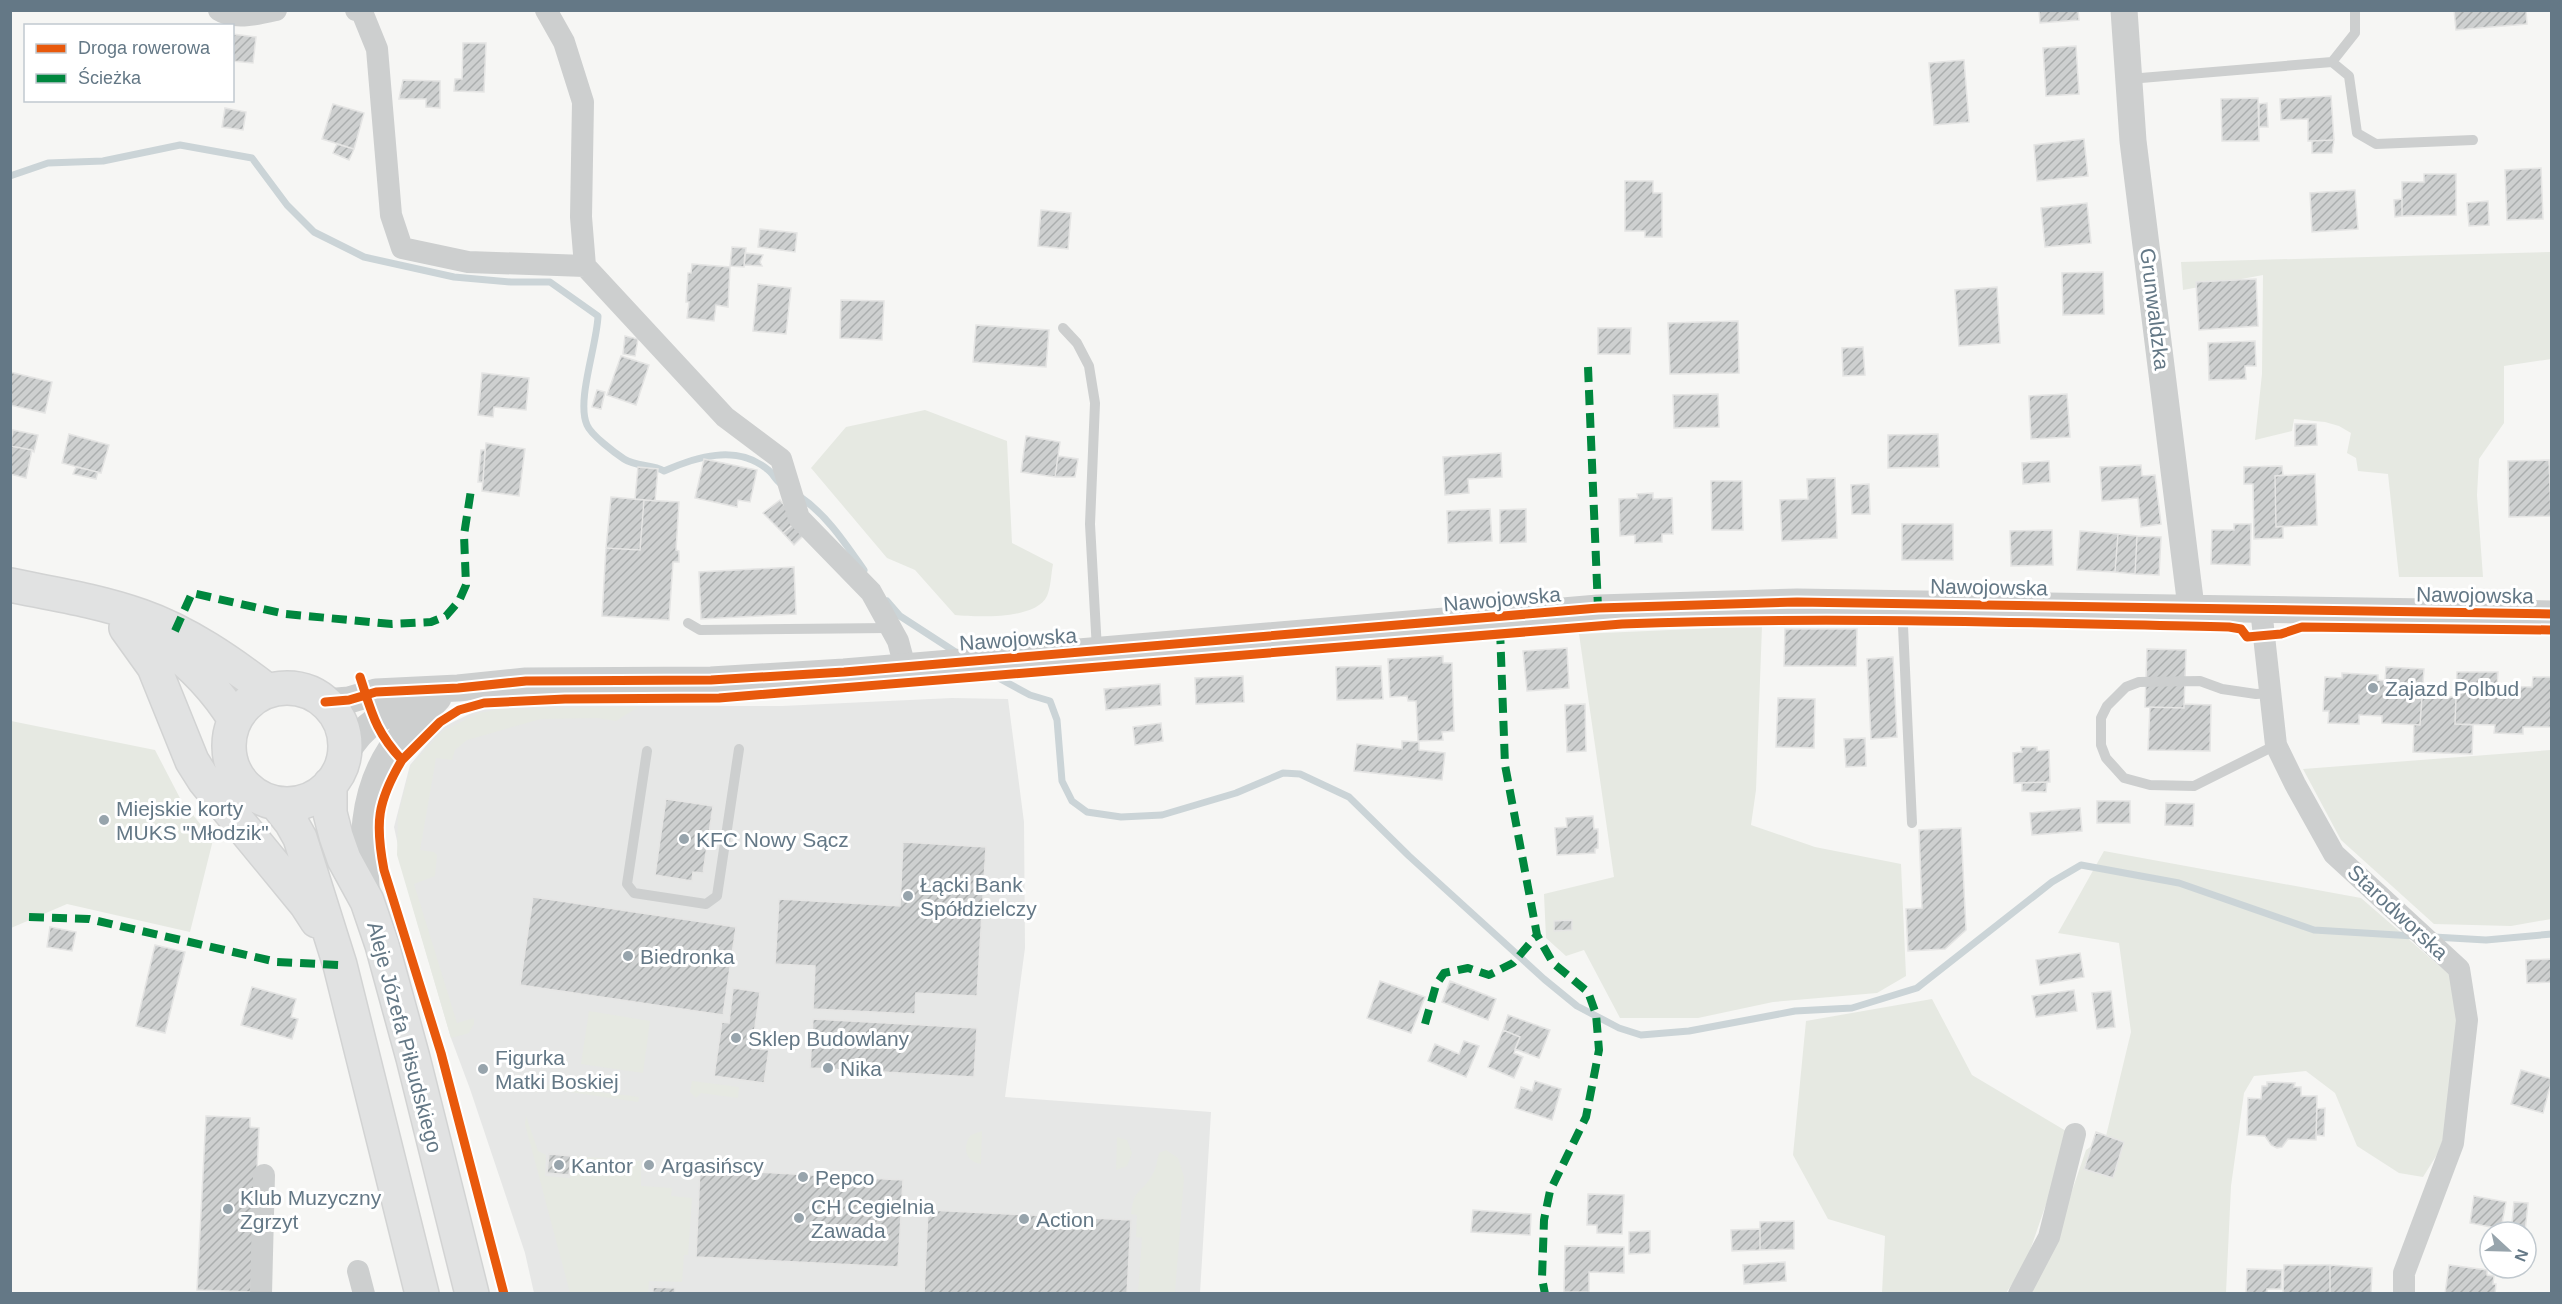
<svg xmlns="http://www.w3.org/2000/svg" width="2562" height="1304" font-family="Arial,sans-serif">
  <defs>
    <pattern id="building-hatch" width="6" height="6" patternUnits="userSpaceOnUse" patternTransform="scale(1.5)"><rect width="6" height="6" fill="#ced0d0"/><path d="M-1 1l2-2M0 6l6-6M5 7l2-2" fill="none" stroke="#abaeae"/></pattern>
  </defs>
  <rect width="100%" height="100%" fill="#f6f6f4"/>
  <!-- built -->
  <path fill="#e6e7e6" d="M952,698l56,1 16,123 1,126 -20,149 206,15 -11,181h-666l-9,-40 -55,-164 -19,-51 -44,-151 -13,-60 16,-62 31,-37 41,-20 29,-2h271z"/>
  <!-- green -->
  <path fill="#e6e9e2" d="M2550,252l1,107 -47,7v57l-25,36 -2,36 6,82h-84l-11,-103 -30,-3 -2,-13 -9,-5 4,-20 -12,-7 -14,-4 -31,-3 -2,12 -37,9 7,-66 1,-99 -80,15 -2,-28z
    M925,410l82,31 5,102 41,21c-2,10 -2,23 -6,32 -11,24 -70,21 -92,19l-40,-45 -28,-12 -76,-90 35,-41z
    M1762,626l-6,164 -5,35 64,22 86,17 5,112 -29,17 -104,9 -75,16h-78l-36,-68 -18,6 -20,-18 -2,-44 70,-17 -35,-243z
    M638,707l-22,14 -19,-3 -56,1 -74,21 -12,10 -3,10 -16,-2 -16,92 14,2 3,3 -2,21 -21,8 43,139 17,-5v6l-5,9 -18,5 -54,-183 1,-40 13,-50 32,-34 36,-18 21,-4z
    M11,721l144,29 26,50 32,40 -23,92 -123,-28 -56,24z
    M2551,750v169l-40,7 -77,-2 -93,-84 -38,-71z
    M2104,851l257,47 90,78 8,46 -10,100 -11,31 -15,24 -24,-4 -42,-27 -22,-53 -29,-22 -52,5 -10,17 -13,93 -5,107 -197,1 19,-33 38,-111 20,-14 25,-104 -12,-89 -61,-10z
    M1932,999l40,76 94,56 -12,50 -29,84 -19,28h-124l3,-57 -57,-17 -35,-64 13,-134z
    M589,1011l61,10 -7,52 -62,-9z
    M692,1081l47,6 -1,11 -37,-5 -5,5 -6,-6z
    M545,1085l94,12 -1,5 -89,-13 -15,4z
    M526,1116l12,35 8,4 -1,21 25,2 2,-22 69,5v25l31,2 -1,8 21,2 -4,57h-4l-2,27 -33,-1 -1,12h-78l-45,-169z
    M982,1131l-1,33c-16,-2 -19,-18 -10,-29z
    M1117,1137l10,3 5,13 -5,13 -11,4z
    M1166,1150l12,8 6,19 -9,116h-37l4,-55 -6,-1 1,-22 -6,-1c3,-26 9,-19 20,-37 5,-7 6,-16 8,-24z"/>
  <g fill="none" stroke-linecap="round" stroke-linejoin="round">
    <!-- stream -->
    <path stroke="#cbd4d7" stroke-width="7" d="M10,176l38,-13 55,-2 77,-16 72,13 35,47 27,27 50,25 90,20 57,5h39l48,34c-1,29 -22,85 -11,109 4,10 28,28 37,34 12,8 28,5 40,12 32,-14 72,-27 103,-2 5,3 8,10 13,14
      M799,496c28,19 46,47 65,74
      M887,601l13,15 57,37
      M982,669l48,26 20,6 7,19 5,61 10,20 15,11 34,5 41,-2 74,-22 47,-20 17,1 49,23 60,59 135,123 33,27 42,22 22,7 48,-4 106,-20 57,-3 65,-20 135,-106 29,-17 98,18 135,47 100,6
      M2434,937l52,3 66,-6"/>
  </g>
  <!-- building -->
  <path fill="url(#building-hatch)" stroke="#e5e5e4" stroke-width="1.5" d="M2039,10h39l1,10 -39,3z
    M2454,10h72l1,14 -71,6z
    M232,34l24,3 -3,26 -21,-2z
    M463,43h23l-2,49 -30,-1 1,-12h7z
    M2076,46l3,48 -33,2 -3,-48z
    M1964,60l5,62 -35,3 -5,-62z
    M403,80l37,1v27l-14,-1v-8h-27z
    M2331,96l3,44 -26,1v-22l-27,1 -1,-21z
    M2258,98l1,43h-37l-1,-42z
    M2267,103l1,24h-9v-23z
    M333,104l31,9 -10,36 -32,-10z
    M225,108l21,4 -3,18 -21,-3z
    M2084,139l4,37 -51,5 -3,-36z
    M2334,140l-2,13h-20v-12z
    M337,144l17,5 -5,11 -16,-7z
    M2541,168l2,51 -36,1 -2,-50z
    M2424,174h32v41l-54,1v-34h22z
    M1625,181h28v12h9v44h-17v-6h-20z
    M2355,190l3,39 -46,3 -2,-39z
    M2402,199v17l-7,1 -1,-17z
    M2488,201l1,24 -20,1 -2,-23z
    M2087,203l4,40 -46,4 -4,-39z
    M1041,210l30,3 -3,36 -30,-3z
    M760,229l37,4 -2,19 -37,-5z
    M732,247l14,1 -2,19 -14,-1z
    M745,253l18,2 -3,7 2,4 -18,-1z
    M692,264l38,3 -2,40 -12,-2 -2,16 -27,-3 2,-16h-3l2,-29h3z
    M2103,272l1,42 -41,1 -1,-42z
    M2256,279l2,47 -59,4 -3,-48z
    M758,284l33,4 -5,46 -33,-3z
    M1997,287l3,56 -41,3 -4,-56z
    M841,300l43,1 -2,39 -42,-2z
    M1738,321l1,52 -69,1 -2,-51z
    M976,325l73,5 -3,37 -73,-5z
    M1598,328h33l-1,26h-32z
    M625,336l13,3 -3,17 -12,-2z
    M2255,341l1,25h-11l1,13 -37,1 -1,-37z
    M1863,347l2,28 -22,1 -1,-28z
    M621,356l28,9 -13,40 -29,-10z
    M10,372l42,10 -7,31 -35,-8z
    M482,373l47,5 -3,32 -32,-3 -1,10 -15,-2z
    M597,390l8,2 -4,17 -9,-2z
    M1718,394l1,33 -45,1 -1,-33z
    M2067,394l3,43 -39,2 -2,-43z
    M2295,424h21l1,21 -22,1z
    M13,430l25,5 -4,17 -2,-2 -22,-4z
    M69,434l40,11 -8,28 -39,-10z
    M1938,434l1,33 -51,1v-33z
    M1026,436l34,6 -5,35 -34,-5z
    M486,443l39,6 -6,47 -37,-5z
    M10,446l22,4 -6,28 -16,-4z
    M481,450h4l-2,32h-5z
    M1501,453l1,24 -34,2 1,14 -24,2 -2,-38z
    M1058,456l20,3 -3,18h-20z
    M704,459l53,11 -7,32 -12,-2 -1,7 -42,-9z
    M2549,460l2,56 -42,1 -1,-56z
    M2049,461l1,21 -27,2 -1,-21z
    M2141,465l1,11 13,-1 6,49 -20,3 -3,-29 -36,3 -2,-34z
    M2282,466l1,9 -8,1 1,51 7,-1v12l-29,1 -1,-55h-9v-17z
    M76,467l22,5 -2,7 -23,-5z
    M638,467l20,2 -3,32 -20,-2z
    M2315,474l2,51 -41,2 -1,-51z
    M1835,478l2,60 -55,3 -2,-41 28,-1 -1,-20z
    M1711,481h31l1,49h-31z
    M1869,484l1,30h-18l-1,-29z
    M1653,493v6l19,-1 1,36h-11v8l-27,1v-8l-15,1 -1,-37 19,-1 -1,-4z
    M611,497l33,3 -4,50 -34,-2z
    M644,500l35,2 -3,48 3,1v11h-6l-4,58 -67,-4 4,-68 34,2z
    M780,500l17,21 -14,12 -20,-20z
    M1490,509l2,32 -44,2 -1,-32z
    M1526,509v33l-26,1v-33z
    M797,521l10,11 -13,13 -11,-12z
    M1902,524h51v36h-51z
    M2234,524h17l-1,41 -39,-1 1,-34h22z
    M2052,530l1,35 -42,1 -1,-35z
    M2080,531l38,3 -3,38 -38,-2z
    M2118,534l19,2 -2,38 -20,-2z
    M2137,536l24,1 -2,38 -24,-1z
    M794,567l2,47 -95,5 -2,-47z
    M1785,629h72l-1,37h-72z
    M1567,648l2,40 -42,3 -4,-40z
    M2147,649l39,1 -2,58 -39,-1z
    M1443,656v7h9l2,68 -12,1 1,8 -25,1 -2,-40h-8l-1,-5 -17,1 -2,-38z
    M1893,657l4,80 -26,2 -4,-80z
    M1381,666l2,33 -46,1 -1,-33z
    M2386,667l38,2 -4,56 -38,-2v-7l-23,-1v9l-31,-1 1,-12h-6l2,-34 17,1v-5l36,2v5l7,1z
    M2457,672h41l-1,14 35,1 1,-10h19v50h-29v7l-29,-1 1,-8 -40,-1z
    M1243,676l1,26 -48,2 -1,-26z
    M1160,684l1,21 -55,5 -2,-21z
    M2422,696l34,1 -1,27 18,1 -1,29 -59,-2 1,-27h6z
    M1778,698l37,1 -1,49 -38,-1z
    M1585,704l1,47 -19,1 -2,-47z
    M2184,704l27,1 -1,46 -62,-1 2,-43 34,1z
    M1161,723l2,18 -28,4 -2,-18z
    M1865,738l1,28 -20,1 -2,-28z
    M1402,741l17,1v8l26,3 -3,27 -88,-9 3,-27 45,5z
    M2021,747h16v4l12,-1 1,32 -36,1 -1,-30 9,-1z
    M2047,782l-1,10 -24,-1v-8z
    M666,799l47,7 -10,67 -10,-1 -1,9 -37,-6z
    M2097,801h33v22h-33z
    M2166,803l28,1 -1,22 -28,-1z
    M2080,808l2,23 -50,4 -2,-22z
    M1593,816l1,13h4v19l-3,1v4l-38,2 -2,-27 12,-1 -1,-9z
    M1961,828l5,102 -21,19 -37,2 -2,-42 16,-1 -3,-78z
    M903,842l83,5 -9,149 -61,-3 -1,21 -102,-5 2,-43 -40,-2 4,-65 121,7z
    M533,897l203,30 -13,88 -203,-30z
    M1572,920v10l-18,1v-10z
    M50,927l26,5 -4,19 -25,-4z
    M155,945l30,7 -20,81 -29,-7z
    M2080,953l4,24 -44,8 -4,-25z
    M2552,959v23l-25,1 -1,-23z
    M1380,981l45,16 -14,36 -44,-15z
    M1450,981l46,18 -8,21 -46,-18z
    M252,987l44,12 -5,18 7,2 -6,20 -51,-14z
    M733,988l27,4 -8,56 17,2 -5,33 -50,-7 8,-54 7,1z
    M2074,990l3,21 -41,6 -4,-21z
    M2111,991l4,36 -18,2 -5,-36z
    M1508,1015l42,15 -11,28 -24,-9 5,-12 -17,-7z
    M813,1019l164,9 -3,49 -164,-9z
    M1503,1030l17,7 -6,16 9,4 -9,21 -26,-11z
    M1464,1041l15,5 -13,31 -38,-16 7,-17 24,10z
    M2521,1070l31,9 -9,34 -32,-9z
    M1535,1081l26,8 -9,31 -37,-12 6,-21 11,4z
    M2267,1082l28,1 -1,4h7v9h16l-1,44 -28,-1 -6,8 -5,1 -6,-3 -6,-9 -18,-1 1,-37 13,1 1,-13h5z
    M2325,1108l-1,28 -8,-1 1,-26z
    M206,1116l44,2v9l9,1 -8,164 -54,-2z
    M2096,1132l28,10 -11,36 -29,-9z
    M549,1154l22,2 -2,19 -22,-2z
    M700,1169l203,11 -5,87 -202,-10z
    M1588,1194l36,1 -2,39 -25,-1v-8h-10z
    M2474,1196l32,6 -5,27 -31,-6z
    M2514,1202l14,1 -3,29h-14z
    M928,1210l203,10 -4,74h-203z
    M1473,1210l58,4 -1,21 -59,-3z
    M1794,1221v28l-34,1v-28z
    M1760,1229v21l-28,1 -1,-21z
    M1650,1231v22l-21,1v-22z
    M1565,1246l59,1v26l-35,-1v20h-25z
    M1785,1262l1,19 -42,3 -1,-19z
    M2284,1265h46v29h-47z
    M2330,1265l42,3 -1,26h-41z
    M2449,1265l38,5v5l7,1 -1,8h3l-1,10h-50z
    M2247,1269l35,1 -1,19h-14v5h-21z
    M653,1287l22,1v6h-22z"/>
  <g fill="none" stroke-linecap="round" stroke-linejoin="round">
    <defs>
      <path id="primary" d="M10,585c44,9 89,16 131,31 46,16 89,46 127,75
        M126,628l28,39 38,94 12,19 102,124 11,17
        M163,643c30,22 53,46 72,77
        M229 746a58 58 0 1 1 116 0a58 58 0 1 1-116 0Z
        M330,784v29l6,23 8,23 23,42 15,44 31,113 59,236
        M276,803l15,19 9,16 40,127 82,329"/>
    </defs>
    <!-- primary casing -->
    <use href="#primary" stroke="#d2d3d3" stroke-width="36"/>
    <!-- service -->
    <path stroke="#cdcfcf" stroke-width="10" d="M2332,62l17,14 8,57 19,11 97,-4
      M2129,79l203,-17 23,-29v-23
      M1063,328l14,15 12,23 6,37 -5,121 7,126
      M1902,604l10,219
      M688,623l12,7 190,-2
      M2271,693l-15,1 -34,-5 -22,-8 -61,1 -13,5 -19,19 -6,12v27l5,13 18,20 26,7 44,1 82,-41
      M647,751l-20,133 7,9 72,11 11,-8 22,-147"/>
    <!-- minor -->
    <path stroke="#cdcfcf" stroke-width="22" d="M219,10c15,10 40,4 57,0
      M356,10l6,2 15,37 14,166 11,33 66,14 117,4 140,151 56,42 18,59 72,74 27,49 7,26
      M546,10l18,32 19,60 -2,115 4,49
      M2261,609l15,136 19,39 39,70 125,115 8,51 -14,123 -49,130v21
      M358,1271l6,23
      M261,1294l3,-119
      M2019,1294l30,-57 26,-103"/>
    <!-- tertiary -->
    <path stroke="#cdcfcf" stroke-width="27" d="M2124,10l9,131 58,466
      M325,702l24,-2 27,-8 82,-4 68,-7 185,-1 133,-8 754,-64 199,-6 755,12
      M344,757c23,-42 48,-45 91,-58
      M367,897c-5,-53 -6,-102 24,-148 13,-19 32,-34 47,-51"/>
    <!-- primary -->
    <use href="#primary" stroke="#e1e2e2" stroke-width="33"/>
    <!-- quiet -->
    <path stroke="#00873e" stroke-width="8" stroke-dasharray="15 8" stroke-linecap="butt" d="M1588,367l10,241
      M1500,629l5,136 32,170 16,28 35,29 8,22 3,36 -13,67 -36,74 -6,29 -2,58 3,16
      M175,631l17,-38 93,21 107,10 39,-2 15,-6 13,-15 7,-16 -2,-50 7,-45
      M29,917l60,2 188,43 63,3
      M1425,1024l11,-39 8,-12 24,-5 21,7 24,-12 24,-28"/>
    <defs>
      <path id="cycleway" d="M360,677c12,36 15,54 42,83 -25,42 -27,63 -18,110l57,183 63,241
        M325,702l24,-2 27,-8 82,-4 68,-7 185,-1 133,-8 754,-64 199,-6 755,12
        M402,760l38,-38 19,-12 25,-7 81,-4 154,-1 903,-74c202,-8 405,-1 607,3l12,2 6,8 34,-3 21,-7 250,3"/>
    </defs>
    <!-- cycleway casing -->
    <use href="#cycleway" stroke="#fff" stroke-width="13"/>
    <!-- cycleway -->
    <use href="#cycleway" stroke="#e8590c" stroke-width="9"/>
  </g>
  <!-- markers -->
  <g fill="#97a4ac" stroke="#fff" stroke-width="2">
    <circle cx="2373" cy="688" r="6"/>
    <circle cx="104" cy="820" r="6"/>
    <circle cx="684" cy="839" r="6"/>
    <circle cx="908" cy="896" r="6"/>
    <circle cx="628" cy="956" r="6"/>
    <circle cx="736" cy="1038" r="6"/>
    <circle cx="828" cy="1068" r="6"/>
    <circle cx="483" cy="1069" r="6"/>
    <circle cx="559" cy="1165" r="6"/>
    <circle cx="649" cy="1165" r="6"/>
    <circle cx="803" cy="1177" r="6"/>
    <circle cx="228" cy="1209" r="6"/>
    <circle cx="799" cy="1218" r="6"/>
    <circle cx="1024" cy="1219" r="6"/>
  </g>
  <g text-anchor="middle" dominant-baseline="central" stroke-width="6" stroke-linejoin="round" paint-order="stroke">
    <!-- street labels -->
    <g font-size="21" fill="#647886" stroke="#fff">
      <text transform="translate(2155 309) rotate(83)">Grunwaldzka</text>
      <text transform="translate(1989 587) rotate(1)">Nawojowska</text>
      <text transform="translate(2475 595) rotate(1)">Nawojowska</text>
      <text transform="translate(1502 599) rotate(-5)">Nawojowska</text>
      <text transform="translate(1018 639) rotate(-4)">Nawojowska</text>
      <text transform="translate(2398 912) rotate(43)">Starodworska</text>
      <text transform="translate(405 1037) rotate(75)">Aleje Józefa Piłsudskiego</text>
    </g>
    <!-- poi labels -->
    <g font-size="21" fill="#647886" stroke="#fff" text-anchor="start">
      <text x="2385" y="688">Zajazd Polbud</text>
      <text x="116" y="808">Miejskie korty<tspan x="116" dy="24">MUKS "Młodzik"</tspan></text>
      <text x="696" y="839">KFC Nowy Sącz</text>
      <text x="920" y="884">Łącki Bank<tspan x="920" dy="24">Spółdzielczy</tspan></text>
      <text x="640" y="956">Biedronka</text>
      <text x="748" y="1038">Sklep Budowlany</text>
      <text x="495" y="1057">Figurka<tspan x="495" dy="24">Matki Boskiej</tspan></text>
      <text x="840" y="1068">Nika</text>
      <text x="571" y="1165">Kantor</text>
      <text x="661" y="1165">Argasińscy</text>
      <text x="815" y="1177">Pepco</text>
      <text x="240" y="1197">Klub Muzyczny<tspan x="240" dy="24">Zgrzyt</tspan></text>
      <text x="811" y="1206">CH Cegielnia<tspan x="811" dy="24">Zawada</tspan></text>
      <text x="1036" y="1219">Action</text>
    </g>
  </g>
  <!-- border -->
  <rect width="2562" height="1304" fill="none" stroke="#647886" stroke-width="24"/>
  <!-- legend -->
  <rect x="24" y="24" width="210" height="78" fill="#ffffff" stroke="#c1c9cf" stroke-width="1.5"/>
  <rect x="36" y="44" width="30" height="9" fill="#e8590c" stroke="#c1c9cf" stroke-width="1.5"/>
  <text x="78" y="54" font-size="18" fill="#647886">Droga rowerowa</text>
  <rect x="36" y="74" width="30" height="9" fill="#00873e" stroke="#c1c9cf" stroke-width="1.5"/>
  <text x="78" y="84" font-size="18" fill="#647886">Ścieżka</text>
  <!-- north arrow -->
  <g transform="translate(2508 1250) rotate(112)"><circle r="28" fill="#ffffff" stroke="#c1c9cf" stroke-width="1.5"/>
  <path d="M0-4.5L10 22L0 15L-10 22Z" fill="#97a4ac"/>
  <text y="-9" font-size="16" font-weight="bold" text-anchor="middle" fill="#647886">N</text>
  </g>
</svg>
